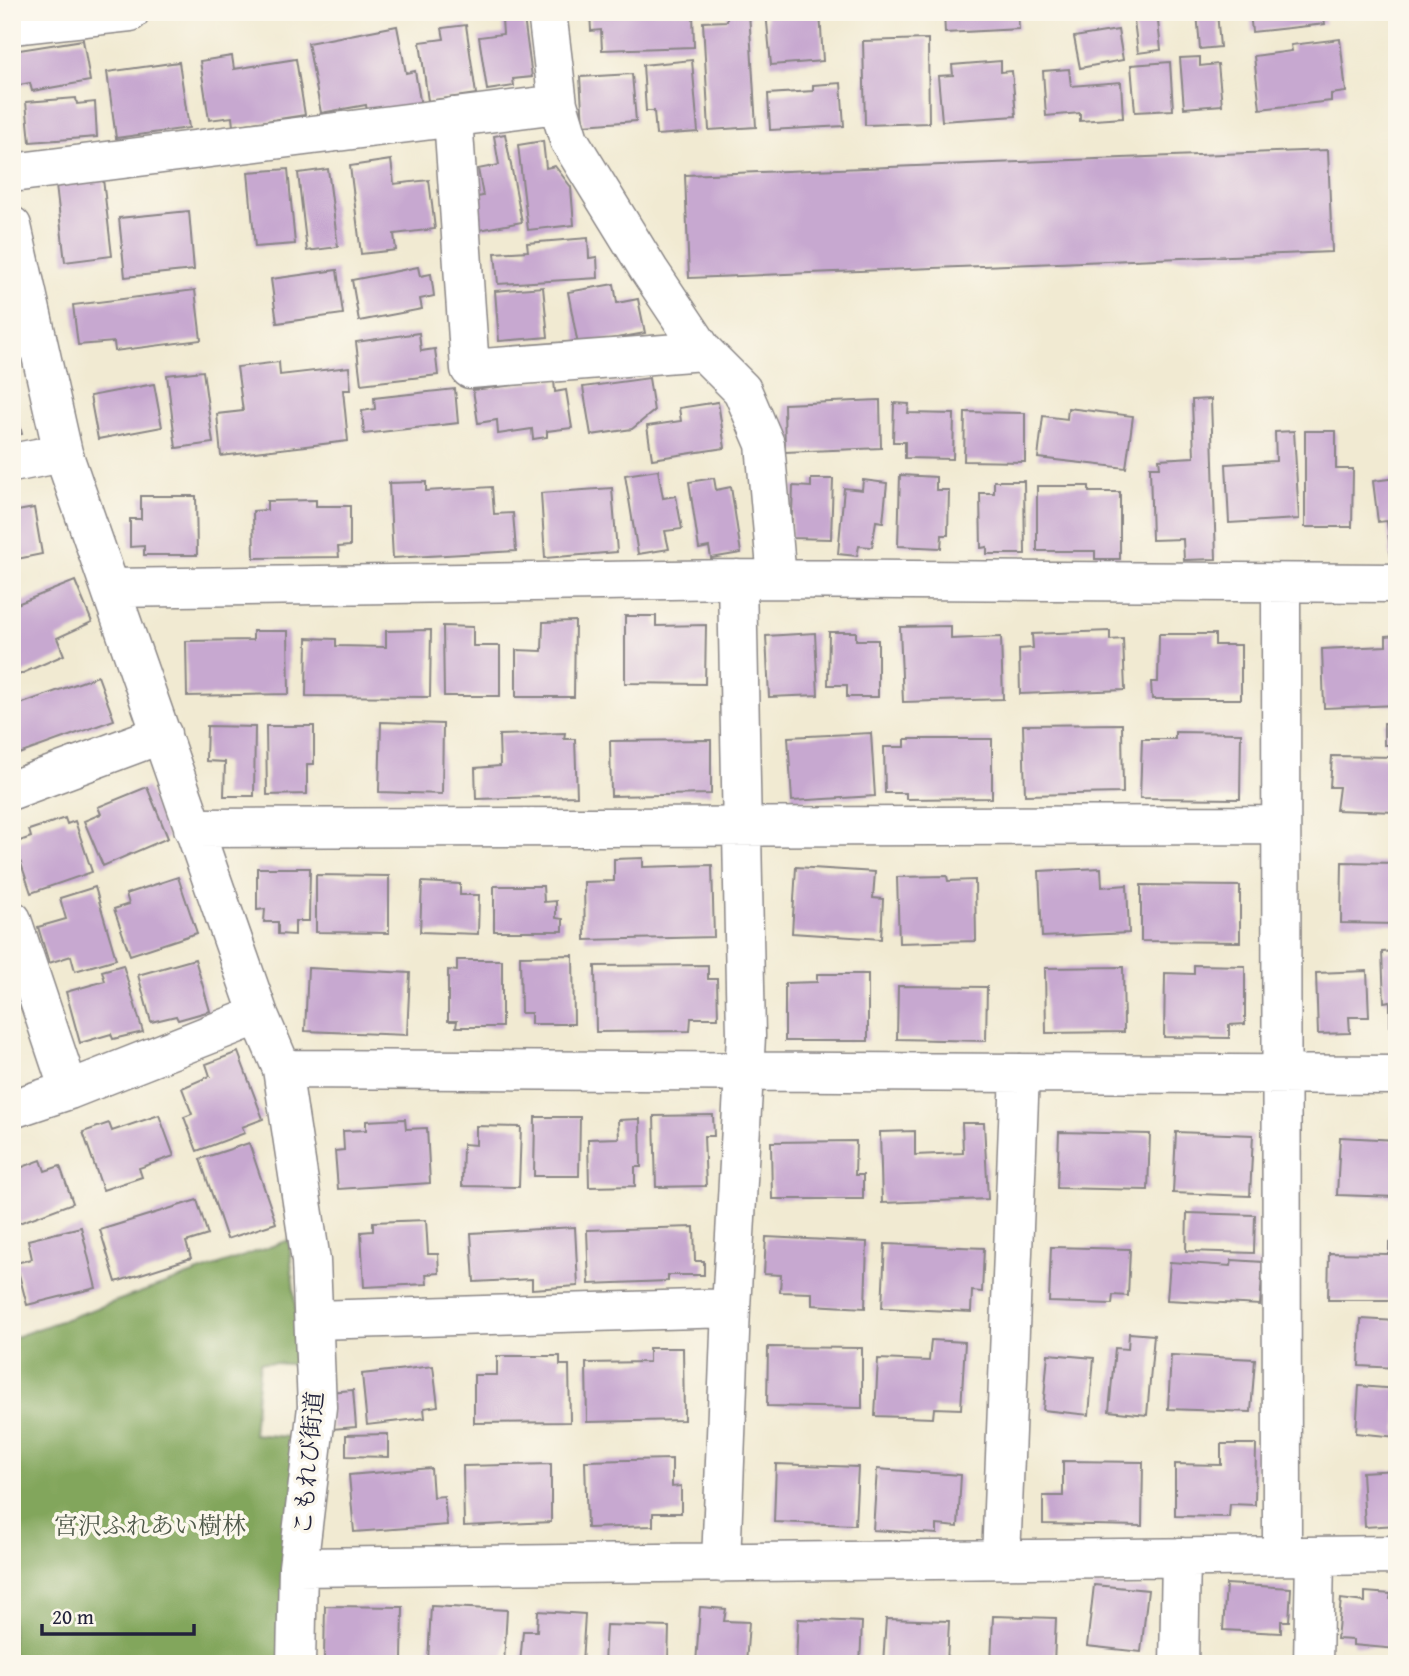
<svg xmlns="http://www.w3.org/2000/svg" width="1409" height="1676" font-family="'Gentium Book Plus','Noto Serif JP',serif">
  <rect width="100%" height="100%" fill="#fbf7ec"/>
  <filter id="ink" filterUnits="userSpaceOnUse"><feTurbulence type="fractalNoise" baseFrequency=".0143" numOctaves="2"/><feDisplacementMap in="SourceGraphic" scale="14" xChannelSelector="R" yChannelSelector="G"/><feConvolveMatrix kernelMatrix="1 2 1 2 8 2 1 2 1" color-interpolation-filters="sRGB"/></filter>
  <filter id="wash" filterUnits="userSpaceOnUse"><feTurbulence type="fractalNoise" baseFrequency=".00686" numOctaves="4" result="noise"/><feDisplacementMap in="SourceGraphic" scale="28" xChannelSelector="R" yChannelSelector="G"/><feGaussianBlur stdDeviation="1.57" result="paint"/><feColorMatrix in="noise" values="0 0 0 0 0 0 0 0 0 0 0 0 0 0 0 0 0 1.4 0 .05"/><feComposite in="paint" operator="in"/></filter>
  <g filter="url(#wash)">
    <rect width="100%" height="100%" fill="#f1ead2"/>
    <!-- forest -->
    <path fill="#82a65c" stroke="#52644c" stroke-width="2" d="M289,1240l12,125 -41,-3 -7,72 47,4 -12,226h-276v-326z"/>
    <g id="blocks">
      <!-- building -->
      <path fill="#c7a8d0" d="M590,12h103l1,35 -92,3 -1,-20 -10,1z
        M727,12h22l7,115 -47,3 -6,-108 24,-1z
        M766,12h54l3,49 -52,4z
        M944,12h74l1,17 -74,4z
        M1070,12h34v2l-33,4z
        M1133,12h24l4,38 -23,3z
        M1197,12h20l3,35 -20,2z
        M1250,12h73l2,12 -73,8z
        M524,18l8,59 -19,2 1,7 -27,4 -8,-53 24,-3 -1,-14z
        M466,25l10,69 -48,7 -8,-59 24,-3 -2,-11z
        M397,26l9,47 9,-2 6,35 -53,10 -2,-11 -45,8 -13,-70z
        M1118,30l5,30 -43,8 -6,-31z
        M928,39l1,84 -64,2 -2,-84z
        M1340,39l6,53 -15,2v7l-71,8 -6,-53 38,-5 -1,-6z
        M83,40l7,41 -58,10 -2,-8 -11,2 -6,-34z
        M232,56l2,13 62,-10 9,56 -72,11 -1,-9 -23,3 -9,-59z
        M1200,57v9l18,-2 4,41 -38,3 -4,-50z
        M692,60l6,72 -42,3 -2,-24h-8l-3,-46z
        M1001,61v11l11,-1 4,45 -74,5 -4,-45 15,-1 -1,-10z
        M179,62l10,66 -73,10 -9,-66z
        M1170,62l3,48 -38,2 -4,-47z
        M1069,69l2,17 50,-4 2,36 -43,3v-8l-34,3 -3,-45z
        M632,74l4,47 -53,4 -3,-48z
        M841,83l3,43 -74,4 -2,-36 45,-3v-6z
        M76,98l1,6 18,-2 2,35 -67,5 -4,-40z
        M505,134l17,88 -43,8 -7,-32 11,-2 -5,-27 21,-4 -5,-29z
        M543,141l3,27 9,-2 16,21 3,38 -46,5 -10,-85z
        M1328,150l4,102 -643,26 -4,-103z
        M391,160l3,24 35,-4 6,49 -41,5 2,16 -35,4 -11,-88z
        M288,169l7,75 -40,3 -7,-75z
        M328,169l10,78 -31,4 -9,-78z
        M103,179l9,77 -47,6 -9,-77z
        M189,211l5,59 -69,7 -6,-59z
        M588,238l1,20 8,-1 1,21 -100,6 -3,-31 33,-2 -1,-8z
        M418,267l2,9 11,-2 3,22 -14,3 2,10 -63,12 -7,-41z
        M337,270l6,44 -66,9 -6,-44z
        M614,284l3,19 21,-4 7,34 -67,12 -10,-53z
        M543,287l5,50 -49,4 -4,-50z
        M195,290l6,50 -86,11 -1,-9 -36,3 -5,-40z
        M419,333l2,18 14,-2 3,26 -77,9 -5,-42z
        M279,362l1,13 69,-8 2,23h-8l5,51 -127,15 -4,-42 26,-3 -6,-44z
        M203,371l10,72 -37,5 -9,-73z
        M649,378l5,33 -22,18 -41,6 -8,-48z
        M554,380l1,12 11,-2 6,38 -25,3v6l-14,2 -1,-10 -34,5 -1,-14 -19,3 -5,-33z
        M154,384l8,43 -64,12 -8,-43z
        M455,389l3,34 -94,11 -2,-23 13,-2 -1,-11z
        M12,396l10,38 -10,2z
        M1211,399l5,160 -32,1 -1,-21 -31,1 -2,-73h10l-1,-8 35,-2 -2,-57z
        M880,400l1,48 -96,4 -1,-48z
        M718,402l7,46 -73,11 -5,-33 34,-5 -2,-13z
        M894,403l15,1 -1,9 46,1 -1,45 -48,-1v-16h-12z
        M1068,408l65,8 -7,52 -88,-10 5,-42 24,3z
        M965,412l60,1v49l-61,-1z
        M1294,431l5,88 -70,4 -3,-59 50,-3 -1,-29z
        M1305,431h31v38h17l-1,58h-47z
        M658,470l5,28 13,-2 6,33 -17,2 4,18 -31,5 -13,-79z
        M900,475l36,2v13h13l-1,45h-6l-1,13 -43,-2z
        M714,478l2,12 15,-3 10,66 -30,5 -2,-11 -10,2 -10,-67z
        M1397,478v80l-6,1 -4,-38 -9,1 -5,-41z
        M811,479h22l-2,60 -40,-1 2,-52 18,1z
        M863,480l24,3 -4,39 -7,-1 -4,26 -13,-1 -2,10 -19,-2 6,-66 18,2z
        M994,481h30l1,73h-38v-7l-6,1 -1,-55h14z
        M426,482v9l66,-4 2,27 19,-1 3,38 -123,7 -4,-75z
        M1037,486h52v6h31v67h-25v-8h-58z
        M612,488l5,64 -72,6 -4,-65z
        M141,496h55l1,59h-53v-9l-14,1v-28h11z
        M316,500v6h34v40l-12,1 1,10 -85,1 -1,-47 14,-1v-9z
        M34,508l8,46 -30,6v-48z
        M75,581l17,41 -35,16 7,17 -50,22 -2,-71z
        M625,616h31v10l50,-1 -1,59 -80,-1z
        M575,621l-1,76h-58v-47l26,1 1,-29z
        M443,626l30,1v19h27v50h-56z
        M951,626v13l50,-2 2,62 -100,3 -3,-75z
        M431,630l-1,67 -124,-1 1,-58 29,1v7l50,1v-16z
        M253,631h35l1,63 -102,2 -1,-55 67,-1z
        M1110,631v9l13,-1 2,51 -105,4 -1,-45 14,-1 -1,-14z
        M829,632h27v8h22v57h-31v-12h-19z
        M815,633l3,62 -49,2 -3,-61z
        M1159,634h56v11h26v54h-89l-1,-17h7z
        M1397,635v70l-73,3 -2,-59 64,-3v-10z
        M98,676l16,44 -95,34 -7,-18v-29z
        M381,722l62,2 -1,70 -63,-2z
        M1384,723h13v22h-13z
        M1122,724l1,69 -98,2 -2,-70z
        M207,726l48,1 -1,69h-30l1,-34 -19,-1z
        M266,726h48v38h-7v30l-40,1z
        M1175,732l66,1 -1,66 -100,-1 2,-59h33z
        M565,733l-1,6h11l2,57 -101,3 -1,-31 25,-2 -1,-31z
        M871,733l4,63 -83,5 -4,-64z
        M905,739h87v59l-86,1v-6h-21l-1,-46h21z
        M711,740v54l-100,2 -1,-55z
        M1332,756l65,1v55l-61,-2 3,-23h-9z
        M147,787l21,51 -65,28 -19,-45 17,-7 -3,-7z
        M65,818l2,6 8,-3 17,51 -61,21 -17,-50 17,-6 -2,-7z
        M643,858v9l69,-2 2,72 -129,3 -1,-58 30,-1v-22z
        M1342,862l55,1v61l-56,-1z
        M796,867l79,5 -2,26 10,1 -2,40 -89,-6z
        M257,868h53l-1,53h-14v14l-17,-1v-12h-14l1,-13 -8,1z
        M1101,868l1,19 25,-2 2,48 -87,4 -3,-66z
        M316,875l73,1v57l-73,-1z
        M947,876l1,5 27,-1 1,61 -77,2 -2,-66z
        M178,877l19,56 -67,22 -16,-46 15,-5 -3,-10z
        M422,882l38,2v11h19l-1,39 -58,-2z
        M1141,885l99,1v56l-99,-1z
        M494,886h49l1,16 12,-1v17l7,1v12h-69z
        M95,887l21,72 -41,12 -4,-15 -22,7 -11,-36 28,-8 -6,-21z
        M1397,951v75h-7v-25l-6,1 -2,-50z
        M573,955l1,69h-43v-11h-10l-1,-57z
        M195,959l15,52 -32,9 -2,-4 -25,6 -13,-47z
        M457,960h45v67h-46l1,-6h-9v-51l9,1z
        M123,965l20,67 -30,7 -2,-5 -31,9 -14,-51 39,-11 -3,-10z
        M708,965v14h9l1,39h-27l-1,13 -94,1 -1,-66z
        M1194,965l51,1v58l-16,1v13l-65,-1 1,-64 29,1z
        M1123,967l1,65 -78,1 -1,-65z
        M308,968l102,5 -3,62 -102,-4z
        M1367,971l2,46h-20l1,16 -32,1 -2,-61z
        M817,974h51v67h-83v-58l32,-1z
        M898,986l89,1 -1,54 -89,-2z
        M238,1052l25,67 -21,8 3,6 -48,18 -13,-34 8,-3 -10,-26 28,-12 -4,-12z
        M159,1115l15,41 -35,12 3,9 -39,13 -20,-58 26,-9 3,8z
        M713,1115l1,21h-10l2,50 -50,1 -2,-71z
        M535,1117h45l-1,59h-45z
        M405,1119l1,10 21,-1 3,55 -92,6 -3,-38 9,-1 -1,-19 23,-1v-9z
        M640,1119l1,48h-6v19l-46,1 -1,-48 31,-1 -1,-18z
        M962,1123h22l4,76 -106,4 -2,-71 35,-1v24l48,-2z
        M476,1126l45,1 -2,60 -57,-1 1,-42 13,1z
        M1059,1132l91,2 -2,56 -91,-2z
        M1176,1132l77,3 -3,61 -77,-3z
        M1340,1137l57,3v57l-60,-2z
        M856,1141l-1,34h8v24h-91l-1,-57z
        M249,1143l27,80 -49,16 -27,-80z
        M41,1160l4,11 15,-5 13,37 -54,20 -7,-20v-32z
        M197,1200l11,35 -22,7 5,16 -75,24 -16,-52z
        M1187,1213l68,2 -1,38 -68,-2z
        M426,1220l2,34h10l1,19 -13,1 1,10 -63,3 -3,-55 12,-1v-9z
        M81,1227l15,61 -69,17 -11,-42 16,-4 -4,-19z
        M575,1227l3,59 -46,3v-10l-58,3 -3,-49z
        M694,1227l1,34h9v14h-36v6l-79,3 -2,-54z
        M766,1237l101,5 -2,66 -53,-3v-12l-32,-1 1,-17 -17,-1z
        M1389,1242h8v58h-69l1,-47 60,1z
        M885,1244l99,4 -2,44 -10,-1 -1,21 -89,-4z
        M1051,1247l79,2 -2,47 -15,-1 -1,9 -63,-2z
        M1232,1260l31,2 -3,43 -93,-5 3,-38 61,4z
        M1361,1319l36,2v47l-38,-2z
        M1129,1333l25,2 -7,80 -38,-4 6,-63 13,1z
        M931,1340l34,2 -4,67 -27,-1 -1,10 -58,-2 3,-57 51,2z
        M768,1347l94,1v60l-95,-2z
        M649,1348h34l1,72 -97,2 -1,-59 63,-1z
        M1048,1354l46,4 -5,57 -46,-5z
        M1171,1355l84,4 -4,53 -83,-3z
        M497,1356h63v9h9l1,57 -96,1v-48h23z
        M433,1366l5,40 -14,2 1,10 -58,7 -5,-51z
        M1359,1386l38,3v48l-41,-4z
        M353,1390l3,37 -24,2 -4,-37z
        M388,1434v23l-42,-1v-21z
        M1221,1444h35l-1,61 -25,-1 -1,13 -54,-1v-52l46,1z
        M672,1459v28l9,-1v27h-28v13l-66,2 -2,-67z
        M1063,1461l80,1 -1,64 -99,-2v-28h20z
        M551,1464v58l-87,4 -1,-60z
        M776,1464l82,3 -3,58 -81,-3z
        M431,1468l2,29 11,-1 3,29 -93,7 -5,-57z
        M877,1469l84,6 -3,52 -21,-2v9l-64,-4z
        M1397,1470v55l-32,2 -3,-55z
        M1226,1584l65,4 -2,33h-8v12l-58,-3z
        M1094,1585l54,5 -7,62 -54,-6z
        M1365,1592l26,2 -1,5 7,1v49l-44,-4v-5l-16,-1 4,-40 24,3z
        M325,1606l78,1 -1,53 -78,-1z
        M431,1606l76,4 -3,54 -76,-2z
        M700,1607l26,2 -2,12 25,1 -3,42h-50z
        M538,1611l47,3 -3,50h-62l3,-33h14z
        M993,1616l63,2 -2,46h-63z
        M798,1619l64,3 -2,42h-64z
        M886,1619l63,2 -2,43h-64z
        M606,1625l63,2 -1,37h-64z
        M1223,1660l36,2v2h-36z"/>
    </g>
  </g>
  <g filter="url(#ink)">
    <use href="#blocks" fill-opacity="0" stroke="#8a8686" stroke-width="2"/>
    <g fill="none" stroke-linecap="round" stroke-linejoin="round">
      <defs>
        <path id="minor" d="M547,12l11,92 11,36 80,130 54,81 39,39 23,54 12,135
          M12,25l118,-13
          M453,117l17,252 233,-18
          M12,173l546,-69
          M12,226l51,227 196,562 23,54 29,192 6,146 -19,160 -2,97
          M12,463l51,-10
          M1281,584l1,972
          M111,588l626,-9 660,4
          M12,790l150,-56
          M193,828l1088,-3
          M12,920l57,170
          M282,1069l1115,6
          M12,1109l57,-19 190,-75
          M314,1320l417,-12
          M1001,1559l19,-486
          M721,1563l10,-255 15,-272 -9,-457
          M298,1567l1099,-12
          M1179,1664l2,-107
          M1313,1664l2,-108"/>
      </defs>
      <!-- minor casing -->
      <use href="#minor" stroke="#8a8686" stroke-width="41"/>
      <!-- minor -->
      <use href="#minor" stroke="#fff" stroke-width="38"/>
    </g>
  </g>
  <g text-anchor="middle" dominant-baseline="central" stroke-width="7" stroke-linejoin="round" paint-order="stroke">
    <!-- street labels -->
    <g font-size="24" fill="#22223b" stroke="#fbf7ec">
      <text transform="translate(308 1463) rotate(-85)">こもれび街道</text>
    </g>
    <!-- park labels -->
    <g font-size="24" fill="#4f594a" stroke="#fbf7ec">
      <text x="150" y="1525">宮沢ふれあい樹林</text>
    </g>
  </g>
  <!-- margin -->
  <rect width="1409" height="1676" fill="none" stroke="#fbf7ec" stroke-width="42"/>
  <!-- scale -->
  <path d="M42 1624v10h152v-10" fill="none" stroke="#22223b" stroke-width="3.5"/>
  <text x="52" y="1624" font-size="21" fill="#22223b" stroke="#fbf7ec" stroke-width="5" paint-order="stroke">20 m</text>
</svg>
